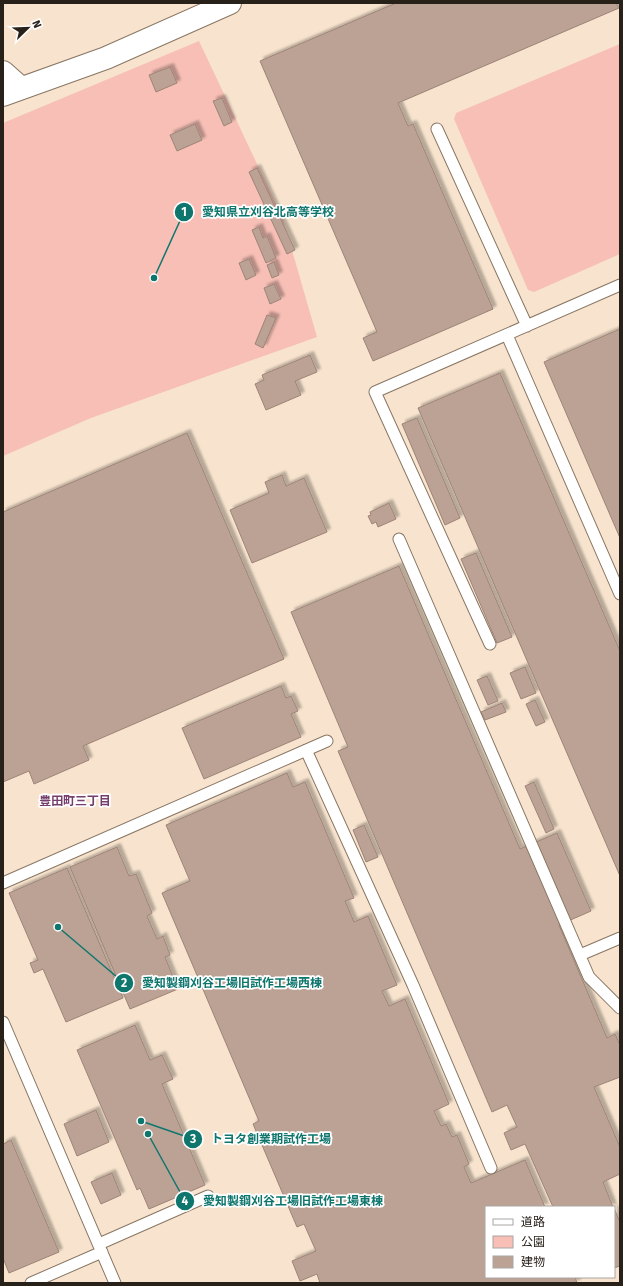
<svg xmlns="http://www.w3.org/2000/svg" width="623" height="1286" font-family="'Fira Sans','Noto Sans JP',sans-serif">
  <defs>
    <filter id="shadow"><feDropShadow dx="3.5" dy="-3.5" stdDeviation="1" flood-color="#0004"/></filter>
  </defs>
  <rect width="100%" height="100%" fill="#f8e4ce"/>
  <!-- green -->
  <path fill="#f7bfb5" d="M199,41l84,178 34,118 -226,81 -88,38v-333z
    M620,44v210l-86,38 -6,-2 -74,-171 2,-6z"/>
  <!-- building -->
  <path fill="#bca295" stroke="#9d8477" filter="url(#shadow)" d="M396,3h220l3,5 -221,95 10,23 5,-2 80,185 -120,52 -10,-23 14,-6 -117,-271z
    M170,67l7,16 -21,9 -7,-17z
    M222,98l10,24 -8,4 -11,-25z
    M195,124l7,16 -25,11 -7,-16z
    M257,168l38,82 -8,4 -38,-82z
    M259,227l4,11 4,-2 9,22 -10,5 -14,-33z
    M249,259l7,16 -10,5 -7,-17z
    M274,262l5,13 -7,3 -5,-13z
    M274,284l7,15 -11,5 -6,-16z
    M267,315l9,3 -13,30 -8,-4z
    M620,329v209l-76,-176z
    M310,355l7,17 -22,9 6,14 -35,15 -11,-26 9,-4 -2,-5z
    M500,373l120,278v225l-202,-468z
    M417,418l43,100 -15,7 -43,-101z
    M187,433l97,226 -201,87 6,14 -55,24 -5,-13 -26,11v-270z
    M282,475l4,11 18,-8 23,54 -75,31 -22,-53 39,-17 -4,-11z
    M389,503l7,16 -18,8 -2,-5 -4,2 -4,-8 3,-1 -1,-3z
    M476,553l36,84 -15,6 -36,-84z
    M399,566l121,283 37,-16 34,78 -32,14 48,113 8,-4 5,11v32l-26,10 26,60v27l-17,8 10,25h-60l-28,-63 -14,6 -7,-17 13,-6 -10,-22 -15,7 -154,-361 10,-4 -57,-135z
    M525,667l11,26 -15,6 -11,-26z
    M487,676l11,25 -10,4 -11,-25z
    M281,686l5,12 5,-2 7,15 -7,3 10,23 -97,42 -22,-51z
    M535,700l10,22 -9,4 -10,-22z
    M502,703l4,9 -21,8 -4,-8z
    M287,773l6,14 12,-5 49,116 -9,3 9,21 14,-6 29,69 -15,6 7,15 16,-7 44,105 -15,7 7,15 5,-2 6,13 5,-2 12,29 -5,3 7,16 54,-23 20,47h-59v70h89l2,6h-257l-3,-9 -17,7 -8,-20 24,-10 -12,-27 -7,3 -44,-103 6,-3 -97,-228 28,-12 -24,-56z
    M534,782l20,47 -8,4 -21,-47z
    M364,825l14,32 -12,5 -13,-32z
    M117,847l12,29 7,-2 16,39 -5,3 10,23 6,-3 7,19 -5,2 13,32 -48,20 -60,-142z
    M67,868l56,130 -57,24 -23,-53 -9,4 -4,-10 8,-3 -29,-67z
    M135,1025l15,35 12,-5 11,24 -11,5 43,101 -56,24 -9,-21 -3,2 -60,-140z
    M96,1110l13,32 -32,14 -13,-32z
    M11,1140l48,112 -50,21 -6,-15v-114z
    M112,1173l9,22 -20,9 -10,-22z
    M614,1208l6,14v44l-6,2z"/>
  <g fill="none" stroke-linecap="round" stroke-linejoin="round">
    <defs>
      <path id="service" d="M437,129l90,197
        M507,335l113,259
        M399,539l190,438 31,31
        M490,644l-115,-252 245,-107
        M306,750l107,235 78,183
        M3,883l324,-142
        M580,955l40,-17
        M3,1022l112,261
        M99,1244l109,-48
        M31,1283l71,-31"/>
      <path id="minor" d="M3,72l18,16
        M3,95l103,-37 124,-55"/>
    </defs>
    <!-- service casing -->
    <use href="#service" stroke="#887663" stroke-width="13"/>
    <!-- minor casing -->
    <use href="#minor" stroke="#887663" stroke-width="24"/>
    <!-- service -->
    <use href="#service" stroke="#fff" stroke-width="11"/>
    <!-- minor -->
    <use href="#minor" stroke="#fff" stroke-width="22"/>
  </g>
  <g text-anchor="middle" dominant-baseline="central" stroke-width="3.5" stroke-linejoin="round" paint-order="stroke">
    <!-- neighbourhood labels -->
    <g font-size="12" font-weight="bold" fill="#763e6d" stroke="#fff">
      <text x="75" y="801">豊田町三丁目</text>
    </g>
  </g>
  <!-- callouts -->
  <path fill="none" stroke="#0f766e" stroke-width="1.5" d="M154 278L184 212M58 927L124 983M141 1121L193 1139M148 1134L185 1201"/>
  <g fill="#0f766e" stroke="#fff" stroke-width="1.5">
    <circle cx="154" cy="278" r="4"/>
    <circle cx="58" cy="927" r="4"/>
    <circle cx="141" cy="1121" r="4"/>
    <circle cx="148" cy="1134" r="4"/>
    <circle cx="184" cy="212" r="10"/>
    <circle cx="124" cy="983" r="10"/>
    <circle cx="193" cy="1139" r="10"/>
    <circle cx="185" cy="1201" r="10"/>
  </g>
  <g font-size="12" text-anchor="middle" font-weight="bold" fill="#fff">
    <text x="184" y="216">1</text>
    <text x="124" y="987">2</text>
    <text x="193" y="1143">3</text>
    <text x="185" y="1205">4</text>
  </g>
  <g font-size="12" text-anchor="middle" font-weight="bold" fill="#0f766e" stroke="#fff" stroke-width="3.5" stroke-linejoin="round" paint-order="stroke">
    <text x="268" y="216">愛知県立刈谷北高等学校</text>
    <text x="232" y="987">愛知製鋼刈谷工場旧試作工場西棟</text>
    <text x="271" y="1143">トヨタ創業期試作工場</text>
    <text x="293" y="1205">愛知製鋼刈谷工場旧試作工場東棟</text>
  </g>
  <!-- border -->
  <rect width="623" height="1286" fill="none" stroke="#282119" stroke-width="8"/>
  <!-- legend -->
  <rect x="485" y="1206" width="130" height="72" fill="#ffffff" stroke="#a9a6a3"/>
  <rect x="493" y="1219" width="20" height="6" fill="#ffffff" stroke="#a9a6a3"/>
  <text x="521" y="1226" font-size="12" fill="#282119">道路</text>
  <rect x="493" y="1236" width="20" height="12" fill="#f7bfb5" stroke="#a9a6a3"/>
  <text x="521" y="1246" font-size="12" fill="#282119">公園</text>
  <rect x="493" y="1256" width="20" height="12" fill="#bca295" stroke="#a9a6a3"/>
  <text x="521" y="1266" font-size="12" fill="#282119">建物</text>
  <!-- north arrow -->
  <g transform="translate(28 28) rotate(67)" stroke="#ffffff" stroke-width="3" paint-order="stroke">
  <path d="M0-3L7 15L0 10L-7 15Z" fill="#282119"/>
  <text y="-6" font-size="11" font-weight="bold" text-anchor="middle" fill="#282119">N</text>
  </g>
</svg>
